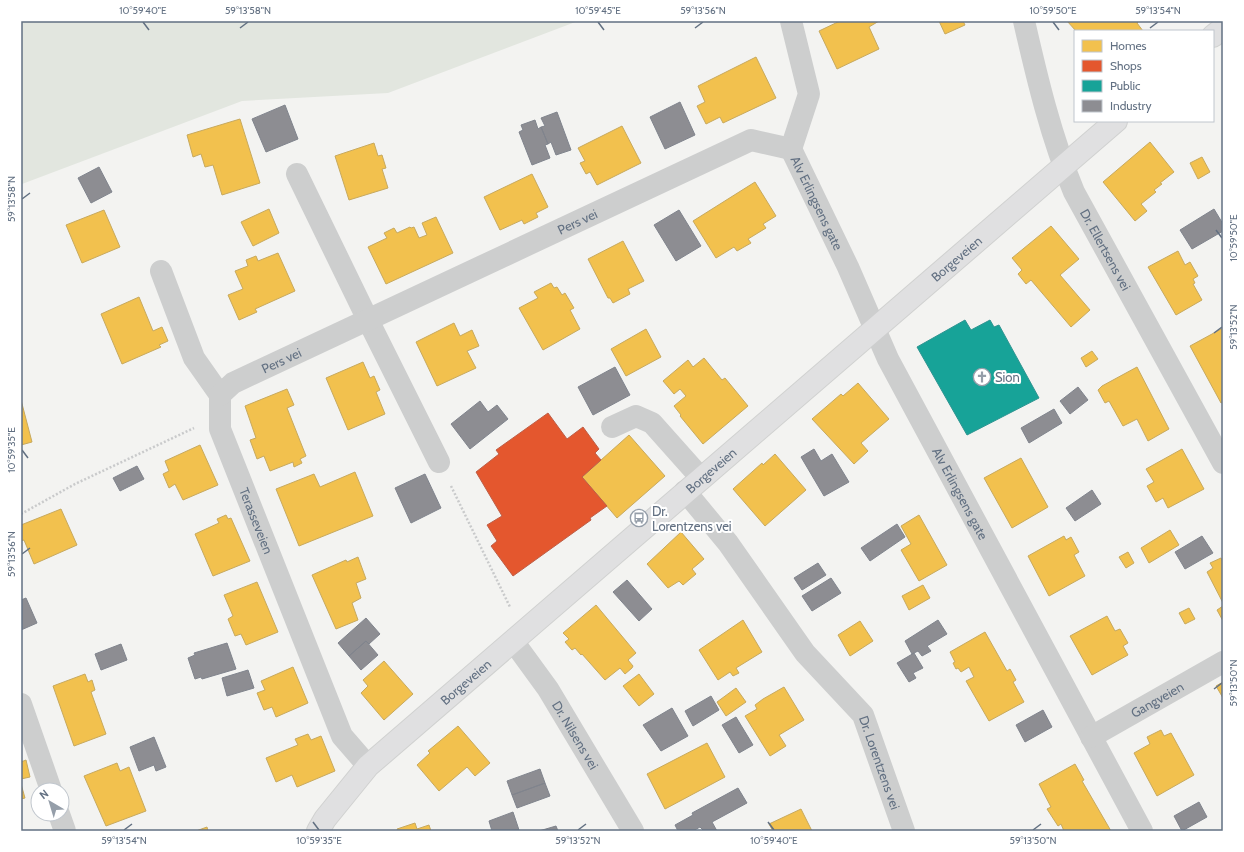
<svg xmlns="http://www.w3.org/2000/svg" width="1244" height="852" font-family="Cabin,sans-serif">
  <rect width="100%" height="100%" fill="#f3f3f1"/>
  <!-- green -->
  <path fill="#e2e6df" d="M21,21h557l-190,72 -146,8 -220,83z"/>
  <!-- homes -->
  <path fill="#f2c14e" stroke="#c7a95e" d="M840,21h39l-10,6 10,22 -42,20 -18,-38z
    M939,21h24l2,4 -20,9z
    M1067,21h72l-2,2 6,8h-67z
    M756,57l20,41 -53,25 -3,-6 -14,7 -9,-18 8,-4 -7,-16z
    M240,119l20,64 -38,12 -9,-30 -8,2 -4,-13 -8,3 -6,-22z
    M622,126l19,37 -44,22 -7,-13 -4,2 -6,-11 5,-2 -7,-13z
    M1150,142l24,30 -14,11 2,1 -8,6 2,2 -15,12 6,7 -12,10 -32,-39z
    M374,143l4,13 4,-1 4,13 -4,1 6,19 -39,12 -14,-44z
    M1202,157l8,15 -12,7 -8,-16z
    M532,174l16,33 -12,6 2,4 -14,7 -2,-4 -22,10 -16,-33z
    M755,182l21,34 -13,8 3,4 -18,11 3,4 -14,8 -3,-4 -18,11 -23,-37z
    M269,209l10,24 -26,13 -12,-24z
    M104,210l16,37 -38,16 -16,-38z
    M436,217l17,36 -67,31 -18,-37 19,-9 -3,-5 10,-5 3,5 13,-6 1,1 3,-1 5,11 8,-3 -5,-12z
    M1051,226l28,33 -19,16 30,35 -19,17 -40,-47 -5,4 -8,-10 4,-4 -10,-12z
    M623,241l21,40 -16,8 2,5 -17,9 -3,-5h-2l-20,-39z
    M1178,251l7,14 5,-3 8,14 -5,3 2,4 -2,1 9,16 -26,15 -28,-48z
    M278,253l17,38 -40,18 2,3 -18,8 -11,-25 15,-6 -8,-18 13,-5 -2,-6 10,-4 2,5z
    M551,283l3,5 3,-1 5,8 3,-2 9,15 -4,2 10,19 -37,21 -24,-42 19,-10 -4,-6z
    M139,297l14,34 9,-4 6,14 -9,4 2,2 -39,17 -21,-50z
    M454,323l6,13 12,-6 7,16 -12,5 9,17 -39,18 -21,-44z
    M1223,328v74l-2,1 -31,-57z
    M646,329l15,28 -35,19 -15,-27z
    M1092,351l6,8 -12,8 -5,-9z
    M704,358l18,22 3,-2 23,28 -45,38 -23,-28 1,-1 -7,-9 12,-10 -6,-7 -6,5 -11,-13 25,-21 5,7z
    M363,362l7,16 4,-2 6,14 -4,2 9,22 -37,16 -22,-52z
    M1137,367l32,62 -21,12 -11,-22 -14,7 -14,-25 -4,2 -7,-13 4,-4z
    M858,383l31,36 -28,24 7,8 -14,13 -42,-45 29,-25 2,2z
    M287,389l7,16 -7,3 19,48 -6,3 2,4 -8,4 -1,-5 -23,9 -6,-15 -7,3 -7,-19 6,-2 -11,-32z
    M21,400l11,42 -11,3z
    M629,435l36,41 -48,42 -35,-41z
    M200,445l18,40 -35,15 -8,-16 -6,4 -6,-14 6,-3 -4,-10z
    M1182,449l22,40 -36,19 -5,-10 -7,4 -9,-16 7,-4 -8,-13z
    M775,454l31,36 -41,36 -32,-37 29,-26 1,2z
    M1021,458l27,49 -36,21 -28,-50z
    M355,472l18,44 -74,30 -23,-57 38,-15 6,13z
    M61,509l16,36 -43,19 -10,-24 -3,1v-16z
    M226,515l2,4 3,-1 19,43 -37,15 -18,-42 24,-11 -2,-4z
    M919,515l28,50 -28,16 -18,-31 10,-6 -10,-18z
    M1170,530l9,15 -30,18 -8,-15z
    M681,532l23,27 -12,10 4,5 -13,11 -4,-4 -11,7 -21,-24z
    M1064,536l2,4 5,-3 8,15 -5,3 11,21 -36,20 -21,-40z
    M1128,552l6,11 -8,5 -7,-11z
    M358,557l8,22 -10,4 5,15 -9,5 6,17 -22,9 -24,-54 34,-15 1,2z
    M1221,558l2,4v41l-16,-31 6,-4 -3,-5z
    M257,582l21,50 -32,13 -5,-11 -6,2 -7,-17 5,-3 -9,-21z
    M923,585l7,13 -21,12 -7,-14z
    M596,605l40,48 -8,7 5,6 -1,2 -7,6 -5,-6 -15,12 -23,-26 -1,1 -6,-7 -3,2 -7,-8 4,-3 -6,-6z
    M1223,606v15l-6,-11z
    M1189,608l6,11 -10,5 -6,-11z
    M1107,616l8,15 5,-2 8,14 -5,3 5,9 -36,20 -22,-39z
    M743,620l19,32 -26,16 3,5 -6,3 -3,-4 -12,8 -19,-30z
    M860,621l13,20 -23,15 -12,-21z
    M985,632l22,39 3,-2 6,11 -3,2 11,20 -35,19 -23,-40 8,-4 -5,-10 -8,5 -3,-4 -2,1 -3,-6 2,-1 -5,-10z
    M384,661l29,33 -29,26 -23,-27 7,-7 -5,-6z
    M293,667l15,36 -32,14 -4,-10 -8,3 -7,-17 8,-3 -4,-9z
    M85,674l3,8 4,-2 3,10 -4,2 15,42 -32,12 -21,-60z
    M639,674l15,20 -15,12 -16,-20z
    M1223,682v16l-7,-12z
    M784,687l20,33 -25,15 7,11 -16,10 -25,-40 12,-7 -2,-4 8,-6z
    M736,688l10,14 -20,14 -9,-14z
    M458,726l32,37 -15,13 -8,-9 -28,24 -22,-26 13,-12 -2,-2z
    M1161,730l3,6 7,-3 23,42 -37,21 -23,-43 16,-9 -3,-7z
    M308,734l3,6 10,-4 14,35 -38,16 -5,-12 -16,7 -10,-24 32,-13 -3,-6z
    M707,743l18,34 -60,32 -18,-35z
    M26,760l4,17 -9,2v-17z
    M117,763l3,8 9,-4 17,44 -40,15 -22,-50z
    M1075,764l9,16 -2,1 29,50h-47l-3,-7 -3,2 -11,-17 4,-2 -12,-23z
    M21,784l4,14 -4,1z
    M801,809l11,22h-39l-4,-7z
    M415,823l2,6 12,-4 2,6h-33l-1,-2z
    M207,827l1,4h-12z"/>
  <!-- shops -->
  <path fill="#e4572e" stroke="#bd5e47" d="M548,413l19,26 16,-12 16,22 -4,4 6,7 -19,17 25,29 -17,12 1,2 -78,56 -22,-30 6,-5 -10,-16 15,-9 -26,-44 23,-18 -3,-4z"/>
  <!-- public -->
  <path fill="#17a398" stroke="#2e9491" d="M965,320l6,10 19,-10 4,7 5,-2 40,73 -72,37 -50,-88z"/>
  <!-- industry -->
  <path fill="#8d8d92" stroke="#80848d" d="M680,102l15,33 -30,14 -15,-32z
    M285,105l13,34 -32,13 -14,-33z
    M557,112l14,38 -15,5 -5,-13 -3,2 -7,-17 4,-1 -4,-8z
    M535,120l3,9 3,-2 7,17 -3,1 5,13 -18,7 -13,-33 4,-2 -2,-5z
    M99,167l13,25 -21,11 -13,-25z
    M1214,209l9,15v7l-31,18 -12,-19z
    M679,210l22,36 -25,15 -22,-36z
    M615,367l15,28 -37,20 -15,-28z
    M1078,387l10,13 -18,14 -10,-13z
    M480,401l8,11 9,-7 11,14 -38,30 -19,-25z
    M1054,409l8,14 -33,20 -8,-15z
    M814,449l7,12 11,-7 17,28 -25,14 -23,-39z
    M137,466l7,13 -24,12 -7,-13z
    M425,474l16,34 -30,15 -16,-35z
    M1092,490l9,14 -26,17 -9,-13z
    M897,524l8,13 -35,24 -9,-13z
    M1202,536l11,17 -28,16 -10,-17z
    M818,563l8,12 -24,15 -8,-12z
    M831,578l10,15 -29,18 -10,-15z
    M627,580l25,29 -13,12 -26,-29z
    M26,598l11,25 -16,7v-30z
    M366,618l14,16 -11,10 -3,-3 -17,15 -11,-13z
    M938,620l9,14 -20,12 4,5 -9,5 -4,-5 -6,3 -7,-13z
    M366,641l12,14 -17,15 -12,-14z
    M227,643l9,26 -34,10 -1,-2 -6,2 -7,-21 7,-3 -1,-2z
    M121,644l6,16 -26,10 -6,-16z
    M914,653l9,15 -10,5 3,5 -7,4 -12,-19z
    M248,670l6,18 -27,8 -5,-18z
    M711,696l8,14 -26,16 -8,-15z
    M672,708l16,28 -27,15 -18,-26z
    M1043,710l9,17 -27,15 -9,-17z
    M736,717l17,28 -14,8 -17,-28z
    M154,737l12,30 -10,4 -2,-6 -15,6 -9,-24z
    M540,769l5,14 -33,12 -5,-14z
    M545,783l5,13 -33,12 -5,-13z
    M738,788l9,15 -35,19 5,9h-13l-4,-4 -7,4h-15l-3,-6 18,-10 -1,-2z
    M1199,802l8,15 -25,14 -8,-15z
    M513,812l6,18 -27,1 -3,-10z
    M556,826l2,5h-19z"/>
  <g fill="none" stroke-linecap="round" stroke-linejoin="round">
    <defs>
      <g id="major">
        <path d="M1213,36l10,-8"/>
        <path id="s8" d="M318,831l7,-12 43,-53 748,-645"/>
      </g>
    </defs>
    <!-- major casing -->
    <use href="#major" stroke="#d0d1d0" stroke-width="24"/>
    <!-- path -->
    <path stroke="#c9cacb" stroke-width="2.5" stroke-dasharray="2 2" stroke-linecap="butt" d="M451,486l59,121
      M21,514l54,-30 119,-56"/>
    <!-- minor -->
    <g stroke="#cdcece" stroke-width="22">
      <path id="s1" d="M1024,21c13,57 27,116 50,171l149,271"/>
      <path id="s2" d="M791,149l57,118 40,92 254,472"/>
      <path d="M791,149l18,-55 -18,-73"/>
      <path d="M297,174l71,146 71,142"/>
      <path id="s3" d="M161,271l33,87 26,37v34l122,307 26,30"/>
      <path id="s4" d="M220,395l13,-12 518,-243 40,9"/>
      <path d="M612,427l24,-11 16,7 49,55"/>
      <path id="s5" d="M685,491l43,52 77,110 58,62 41,116"/>
      <path id="s6" d="M513,641l35,48 85,142"/>
      <path d="M21,704l30,86"/>
      <path id="s7" d="M1091,737l132,-75"/>
      <path d="M59,814l6,17"/>
    </g>
    <!-- major -->
    <use href="#major" stroke="#e0e0e1" stroke-width="22"/>
  </g>
  <!-- ticks -->
  <path fill="none" stroke="#627082" stroke-width="1.5" d="M143,22l6,8M598,22l6,8M1053,22l6,8M240,28l8,-6M695,28l8,-6M1150,28l8,-6M22,199l8,-6M1216,230l6,8M1214,333l8,-6M22,450l6,8M22,554l8,-6M1214,689l8,-6M313,822l6,8M768,822l6,8M124,830l8,-6M578,830l8,-6M1033,830l8,-6"/>
  <!-- icons -->
  <defs>
    <symbol id="church-ring" viewBox="-11 -11 22 22"><circle r="9.5" fill="#fff" stroke="#959ea9" stroke-width="1.5"/><path d="M-1.2-6h2.4v3.5h3.3v2.4h-3.3V6h-2.4V-.1h-3.3v-2.4h3.3Z" fill="#959ea9"/></symbol>
    <symbol id="bus-ring" viewBox="-11 -11 22 22"><circle r="9.5" fill="#fff" stroke="#959ea9" stroke-width="1.5"/><path d="M-5-6H5V4H4V6H2V4H-2V6H-4V4H-5ZM-3.5-4V0h7V-4ZM-3.5 1.2v1.5H-2V1.2ZM2 1.2v1.5H3.5V1.2Z" fill="#959ea9"/></symbol>
  </defs>
  <g fill-rule="evenodd">
    <use href="#church-ring" x="972" y="367" width="20" height="20"/>
    <use href="#bus-ring" x="629" y="508" width="20" height="20"/>
  </g>
  <g text-anchor="middle" dominant-baseline="central" stroke-width="4" stroke-linejoin="round" paint-order="stroke">
    <!-- street labels -->
    <g font-size="13" fill="#627082" stroke="#fff">
      <text stroke="none"><textPath href="#s2" startOffset="60">Alv Erlingsens gate</textPath></text>
      <text stroke="none"><textPath href="#s4" startOffset="398">Pers vei</textPath></text>
      <text stroke="none"><textPath href="#s1" startOffset="244">Dr. Ellertsens vei</textPath></text>
      <text stroke="none"><textPath href="#s8" startOffset="859">Borgeveien</textPath></text>
      <text stroke="none"><textPath href="#s4" startOffset="71">Pers vei</textPath></text>
      <text stroke="none"><textPath href="#s8" startOffset="535">Borgeveien</textPath></text>
      <text stroke="none"><textPath href="#s2" startOffset="384">Alv Erlingsens gate</textPath></text>
      <text stroke="none"><textPath href="#s3" startOffset="271">Terasseveien</textPath></text>
      <text stroke="none"><textPath href="#s8" startOffset="211">Borgeveien</textPath></text>
      <text stroke="none"><textPath href="#s7" startOffset="76">Gangveien</textPath></text>
      <text stroke="none"><textPath href="#s6" startOffset="113">Dr. Nilsens vei</textPath></text>
      <text stroke="none"><textPath href="#s5" startOffset="337">Dr. Lorentzens vei</textPath></text>
    </g>
    <!-- poi labels -->
    <g font-size="13" fill="#627082" stroke="#fff" text-anchor="start">
      <text x="995" y="377">Sion</text>
      <text x="652" y="511">Dr.<tspan x="652" dy="15">Lorentzens vei</tspan></text>
    </g>
  </g>
  <!-- border -->
  <rect width="1244" height="852" fill="none" stroke="#ffffff" stroke-width="44"/>
  <!-- legend -->
  <rect x="1074" y="30" width="140" height="92" fill="#ffffff" stroke="#c0c6cd"/>
  <rect x="1082" y="40" width="20" height="12" fill="#f2c14e" stroke="#c0c6cd"/>
  <text x="1110" y="50" font-size="12" fill="#627082">Homes</text>
  <rect x="1082" y="60" width="20" height="12" fill="#e4572e" stroke="#c0c6cd"/>
  <text x="1110" y="70" font-size="12" fill="#627082">Shops</text>
  <rect x="1082" y="80" width="20" height="12" fill="#17a398" stroke="#c0c6cd"/>
  <text x="1110" y="90" font-size="12" fill="#627082">Public</text>
  <rect x="1082" y="100" width="20" height="12" fill="#8d8d92" stroke="#c0c6cd"/>
  <text x="1110" y="110" font-size="12" fill="#627082">Industry</text>
  <!-- north arrow -->
  <g transform="translate(50 802) rotate(322)"><circle r="19" fill="#ffffff" stroke="#c0c6cd"/>
  <path d="M0-3L7 15L0 10L-7 15Z" fill="#959ea9"/>
  <text y="-6" font-size="11" font-weight="bold" text-anchor="middle" fill="#627082">N</text>
  </g>
  <rect x="22" y="22" width="1200" height="808" fill="none" stroke="#627082" stroke-width="1.5"/>
  <g font-size="10" text-anchor="middle" fill="#627082">
    <text x="143" y="14">10°59'40"E</text>
    <text x="248" y="14">59°13'58"N</text>
    <text x="598" y="14">10°59'45"E</text>
    <text x="703" y="14">59°13'56"N</text>
    <text x="1053" y="14">10°59'50"E</text>
    <text x="1158" y="14">59°13'54"N</text>
    <text transform="translate(11 199) rotate(-90)" y="4">59°13'58"N</text>
    <text transform="translate(1233 238) rotate(-90)" y="4">10°59'50"E</text>
    <text transform="translate(1233 327) rotate(-90)" y="4">59°13'52"N</text>
    <text transform="translate(11 450) rotate(-90)" y="4">10°59'35"E</text>
    <text transform="translate(11 554) rotate(-90)" y="4">59°13'56"N</text>
    <text transform="translate(1233 683) rotate(-90)" y="4">59°13'50"N</text>
    <text x="124" y="844">59°13'54"N</text>
    <text x="319" y="844">10°59'35"E</text>
    <text x="578" y="844">59°13'52"N</text>
    <text x="774" y="844">10°59'40"E</text>
    <text x="1033" y="844">59°13'50"N</text>
  </g>
</svg>
